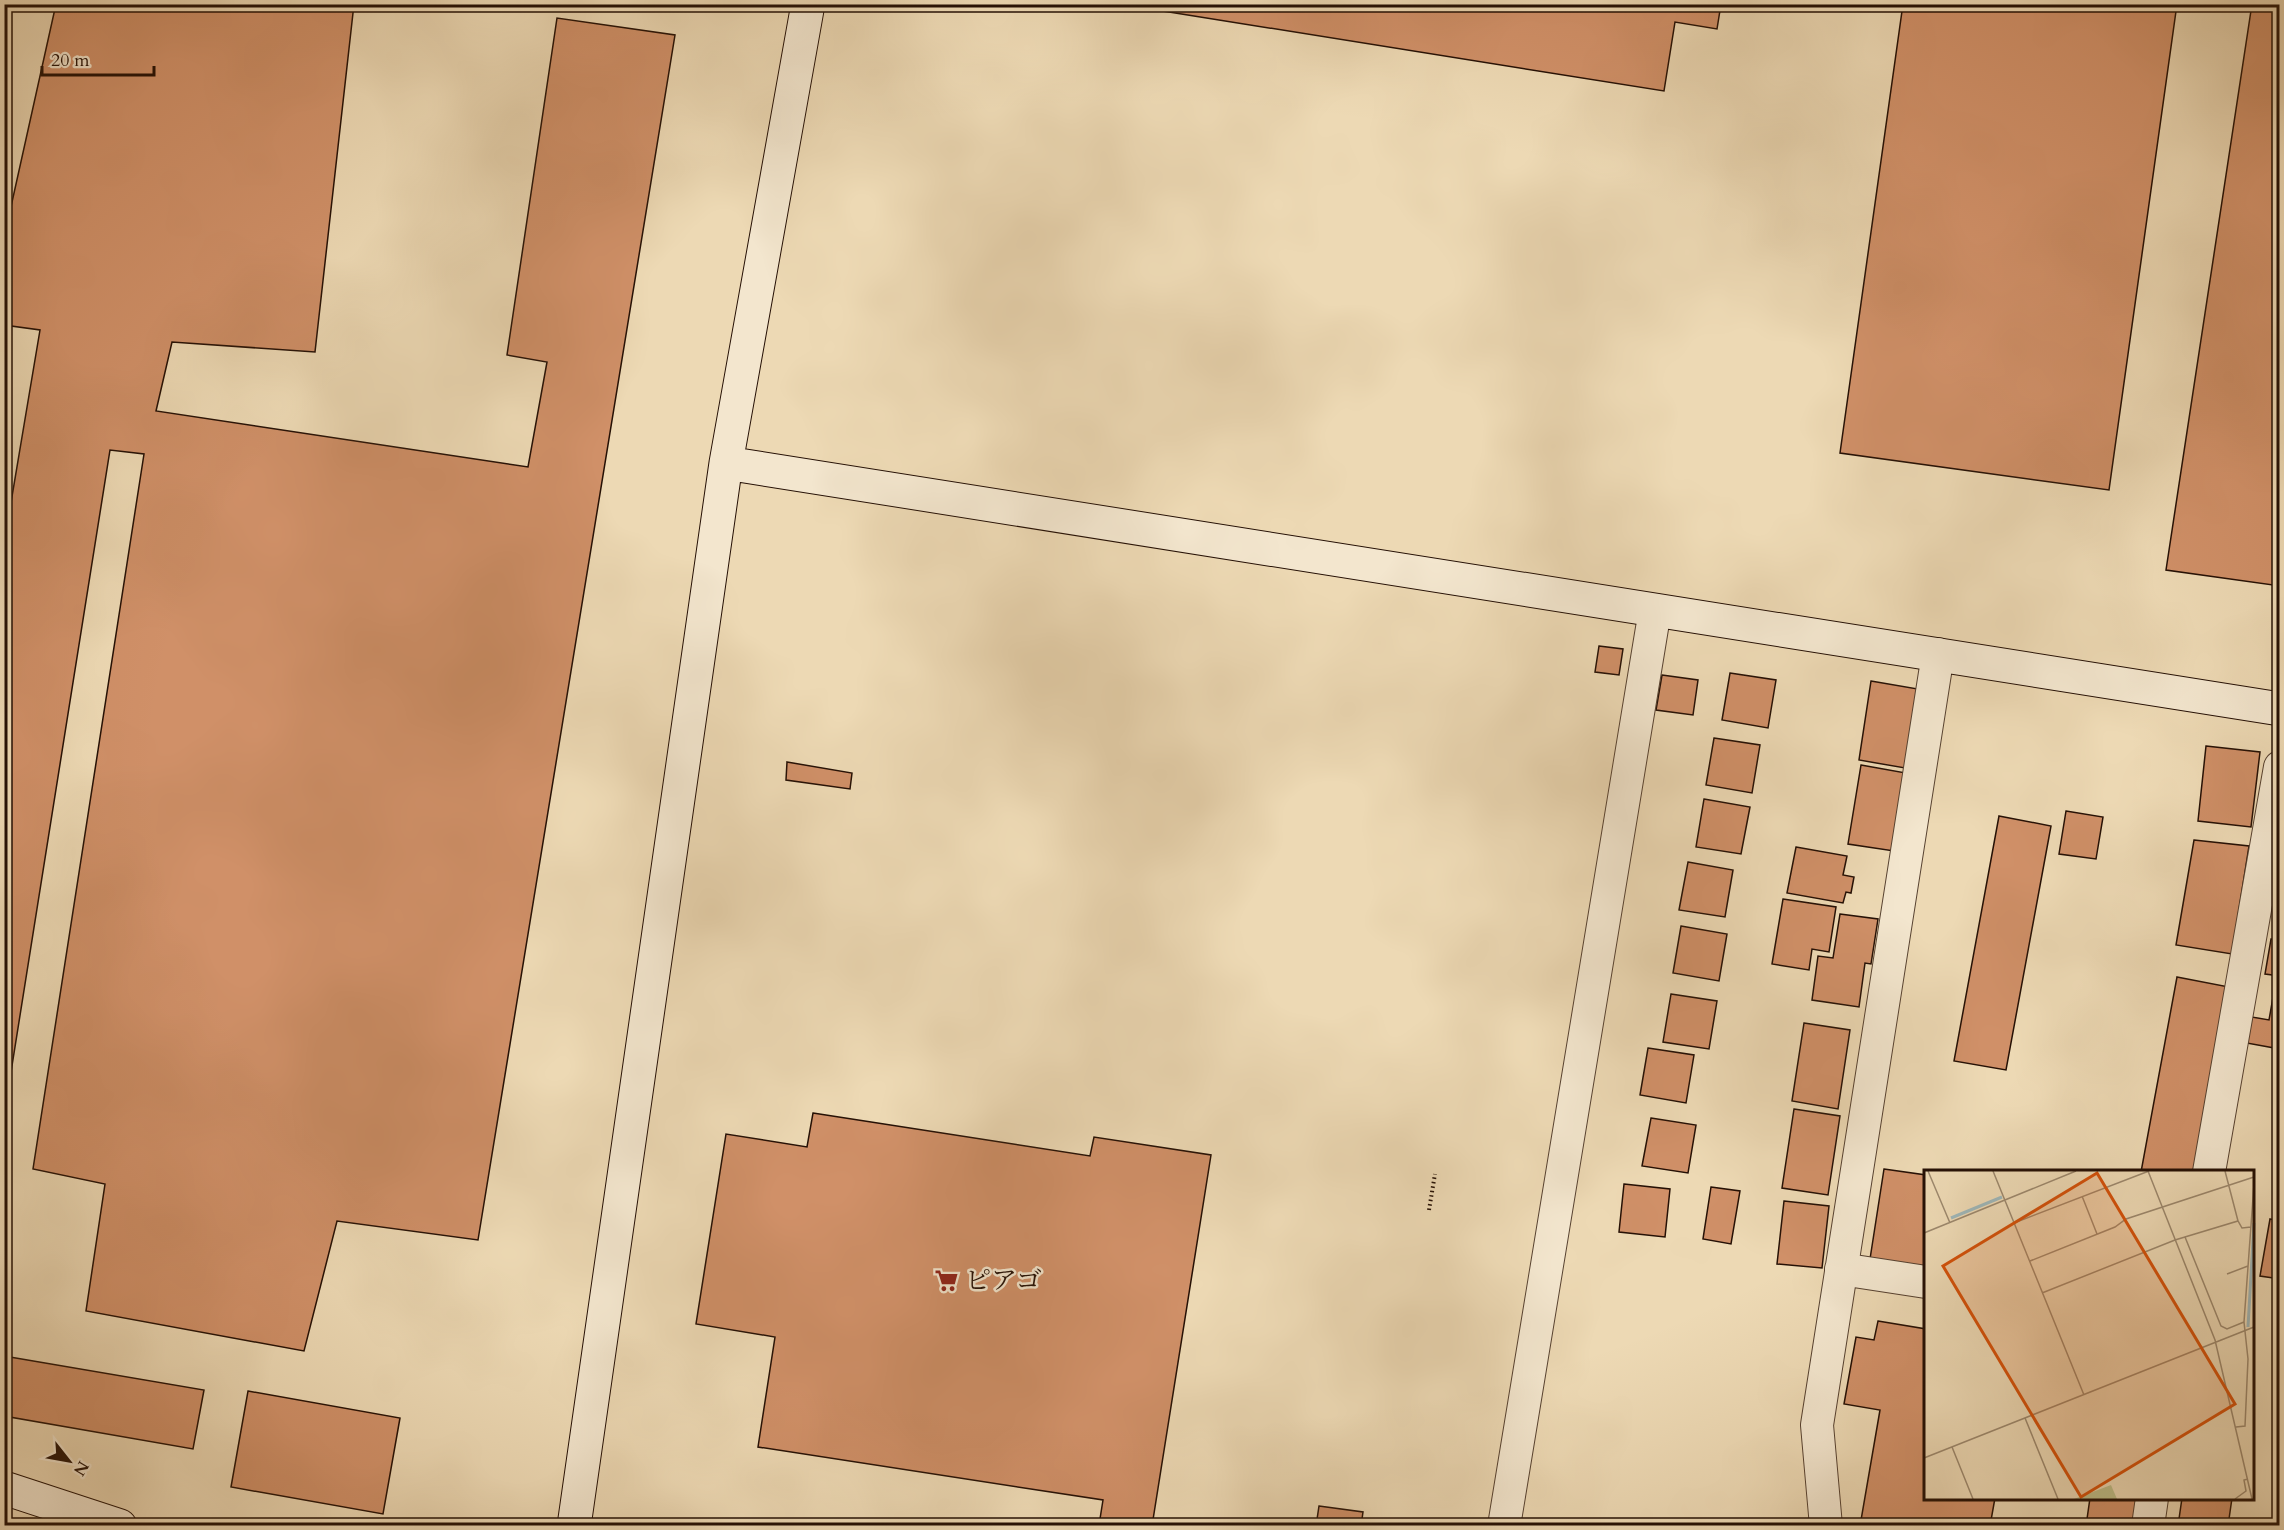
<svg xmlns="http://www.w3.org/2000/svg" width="2284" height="1530" font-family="Cardo,'Noto Serif JP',serif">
  <rect width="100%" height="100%" fill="#edd9b4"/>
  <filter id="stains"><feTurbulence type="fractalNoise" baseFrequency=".00333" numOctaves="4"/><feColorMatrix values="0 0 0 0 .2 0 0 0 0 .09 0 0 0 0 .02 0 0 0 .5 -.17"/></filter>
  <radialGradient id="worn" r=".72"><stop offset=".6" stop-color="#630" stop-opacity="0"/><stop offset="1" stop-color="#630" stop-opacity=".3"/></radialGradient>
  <!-- building -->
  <path fill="#d09068" stroke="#251005" stroke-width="1.5" d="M56,4h298l-39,348 -143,-10 -16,69 372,56 19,-105 -40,-7 50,-337 118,17 -197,1205 -141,-19 -33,130 -218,-40 19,-127 -72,-15 111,-715 -34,-4 -106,666v-572l36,-214 -36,-5v-87z
    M1119,4h602l-4,25 -42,-7 -11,69z
    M1903,4h274l-68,486 -269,-37z
    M2252,4h28v582l-114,-16z
    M1599,646l24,3 -4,26 -24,-3z
    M1730,673l46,7 -8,48 -46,-8z
    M1662,675l36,5 -5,35 -37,-5z
    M1871,681l47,8 -13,79 -46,-8z
    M1714,738l46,7 -8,48 -46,-8z
    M2206,746l54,6 -9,75 -53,-6z
    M787,762l65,11 -2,16 -64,-9z
    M1861,765l45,8 -12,78 -46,-7z
    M1704,799l46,8 -9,47 -45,-7z
    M2066,811l37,6 -7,42 -37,-5z
    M1999,816l52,10 -45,244 -52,-9z
    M2194,840l55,6 -17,108 -56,-9z
    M1796,847l51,9 -4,19 11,2 -3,16 -5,-1 -3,11 -56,-10z
    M1688,862l45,8 -8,47 -46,-7z
    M1783,899l53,8 -7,45 -17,-3 -3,21 -37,-6z
    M1840,914l38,5 -7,45 -6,-1 -6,44 -47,-7 6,-44 15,2z
    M1681,926l46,8 -8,47 -46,-8z
    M2271,939l9,1v36l-15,-2z
    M2177,977l52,10 -35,185h-53z
    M2275,986h5v63l-39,-7 5,-26 23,4z
    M1671,994l46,7 -8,48 -46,-7z
    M1804,1023l46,7 -12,79 -46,-8z
    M1648,1048l46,7 -8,48 -46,-8z
    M2280,1091v37l-6,-1z
    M1794,1109l46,7 -12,79 -46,-7z
    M813,1113l277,43 4,-19 117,18 -59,371h-13l-39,-7 3,-19 -345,-53 17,-110 -79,-13 30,-190 81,13z
    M1651,1118l45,7 -8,48 -46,-7z
    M2280,1154v40l-7,-1z
    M1884,1169l42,6v92l-56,-8z
    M1624,1184l46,5 -5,48 -46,-5z
    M1711,1187l29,4 -9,53 -28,-5z
    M1784,1201l45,5 -7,62 -45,-4z
    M2270,1219l10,2v58l-20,-3z
    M1878,1321l48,8v169h69l-5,28h-130l20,-116 -36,-6 12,-67 18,3z
    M4,1356l200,34 -11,59 -189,-33z
    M248,1391l152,27 -17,96 -152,-27z
    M2090,1498h48l-5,28h-47z
    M2182,1498h50l-4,28h-50z
    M1319,1506l44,6 -2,14h-45z"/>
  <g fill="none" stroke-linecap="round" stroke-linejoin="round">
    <defs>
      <path id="street" d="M2209,1172l71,-405
        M1841,1269l85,13
        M1504,1526l151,-916
        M1826,1526l-9,-101 121,-771
        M2148,1526l4,-28"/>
      <path id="secondary" d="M726,463l1554,246
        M4,1488l116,38
        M574,1526l152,-1063 82,-459"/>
    </defs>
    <!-- street casing -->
    <use href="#street" stroke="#574231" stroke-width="34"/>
    <!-- secondary casing -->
    <use href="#secondary" stroke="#251005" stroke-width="35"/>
    <!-- path -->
    <path stroke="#251005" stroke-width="4" stroke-dasharray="1.5 3" stroke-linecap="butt" d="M1429,1210l6,-36"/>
    <!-- street -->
    <use href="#street" stroke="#f3e6ce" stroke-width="32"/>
    <!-- secondary -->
    <use href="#secondary" stroke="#f3e6ce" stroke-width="33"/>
  </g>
  <!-- icons -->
  <defs>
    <symbol id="supermarket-bare" viewBox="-9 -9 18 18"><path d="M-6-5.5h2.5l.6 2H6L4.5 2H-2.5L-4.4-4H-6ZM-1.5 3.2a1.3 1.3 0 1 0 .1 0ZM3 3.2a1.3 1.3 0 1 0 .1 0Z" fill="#8f2418" stroke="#f3e6ce" stroke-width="2.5" paint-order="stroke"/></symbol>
  </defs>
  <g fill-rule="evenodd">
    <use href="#supermarket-bare" x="930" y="1264" width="33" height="33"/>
  </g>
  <g text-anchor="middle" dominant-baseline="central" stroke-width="5" stroke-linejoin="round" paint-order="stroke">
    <!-- poi labels -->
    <g font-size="26" fill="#251005" stroke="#f3e6ce" text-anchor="start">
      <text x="965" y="1280">ピアゴ</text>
    </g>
  </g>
  <!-- overview -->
  <g transform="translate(1924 1170)">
    <rect width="330" height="330" fill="#edd9b4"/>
    <path d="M187,315l6,14h-43z" fill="#bebe89"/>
    <path fill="none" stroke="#9eb7b9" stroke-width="3" d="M27,48l51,-21M324,157l6,-104"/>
    <path fill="none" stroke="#9d896e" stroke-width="1.5" d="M4,1l22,52M69,1l91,224M224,1l67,169 37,159M301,1l13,50M158,26l15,38M90,53l135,-52M0,63l152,-62M261,67l36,89 6,3 17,-7M106,91l85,-34 11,-8 128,-42M303,104l21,-8M118,123l133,-53 63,-19 4,7 9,-1M101,248l33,81M312,257l9,-1 3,-67 -4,-37 10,-138M28,277l21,52M0,288l330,-131M311,329l11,-8 -2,-11 4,-1"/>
    <path fill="#d4520b" fill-opacity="0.15" stroke="#d4520b" stroke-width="3" d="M173,3l138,231 -154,93 -138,-231z"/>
    <rect width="330" height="330" fill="none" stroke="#251005" stroke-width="3"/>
  </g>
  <!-- margin -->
  <rect width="2284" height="1530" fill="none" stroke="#edd9b4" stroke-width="24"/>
  <rect x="6" y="6" width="2272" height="1518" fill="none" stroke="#251005" stroke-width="3"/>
  <rect x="12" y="12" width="2260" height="1506" fill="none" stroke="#251005" stroke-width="1.5"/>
  <!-- north arrow -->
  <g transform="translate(69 1461) rotate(121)" stroke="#f3e6ce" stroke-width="4.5" paint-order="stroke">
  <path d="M0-4.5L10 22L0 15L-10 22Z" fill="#251005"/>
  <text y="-9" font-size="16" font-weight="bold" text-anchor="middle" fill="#251005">N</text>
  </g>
  <!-- scale -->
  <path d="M42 66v9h112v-9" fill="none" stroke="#251005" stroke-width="3"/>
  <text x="51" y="66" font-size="18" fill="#251005" stroke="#f3e6ce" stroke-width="4.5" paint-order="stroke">20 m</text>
  <rect width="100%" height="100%" filter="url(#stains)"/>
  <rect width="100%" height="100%" fill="url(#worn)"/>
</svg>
